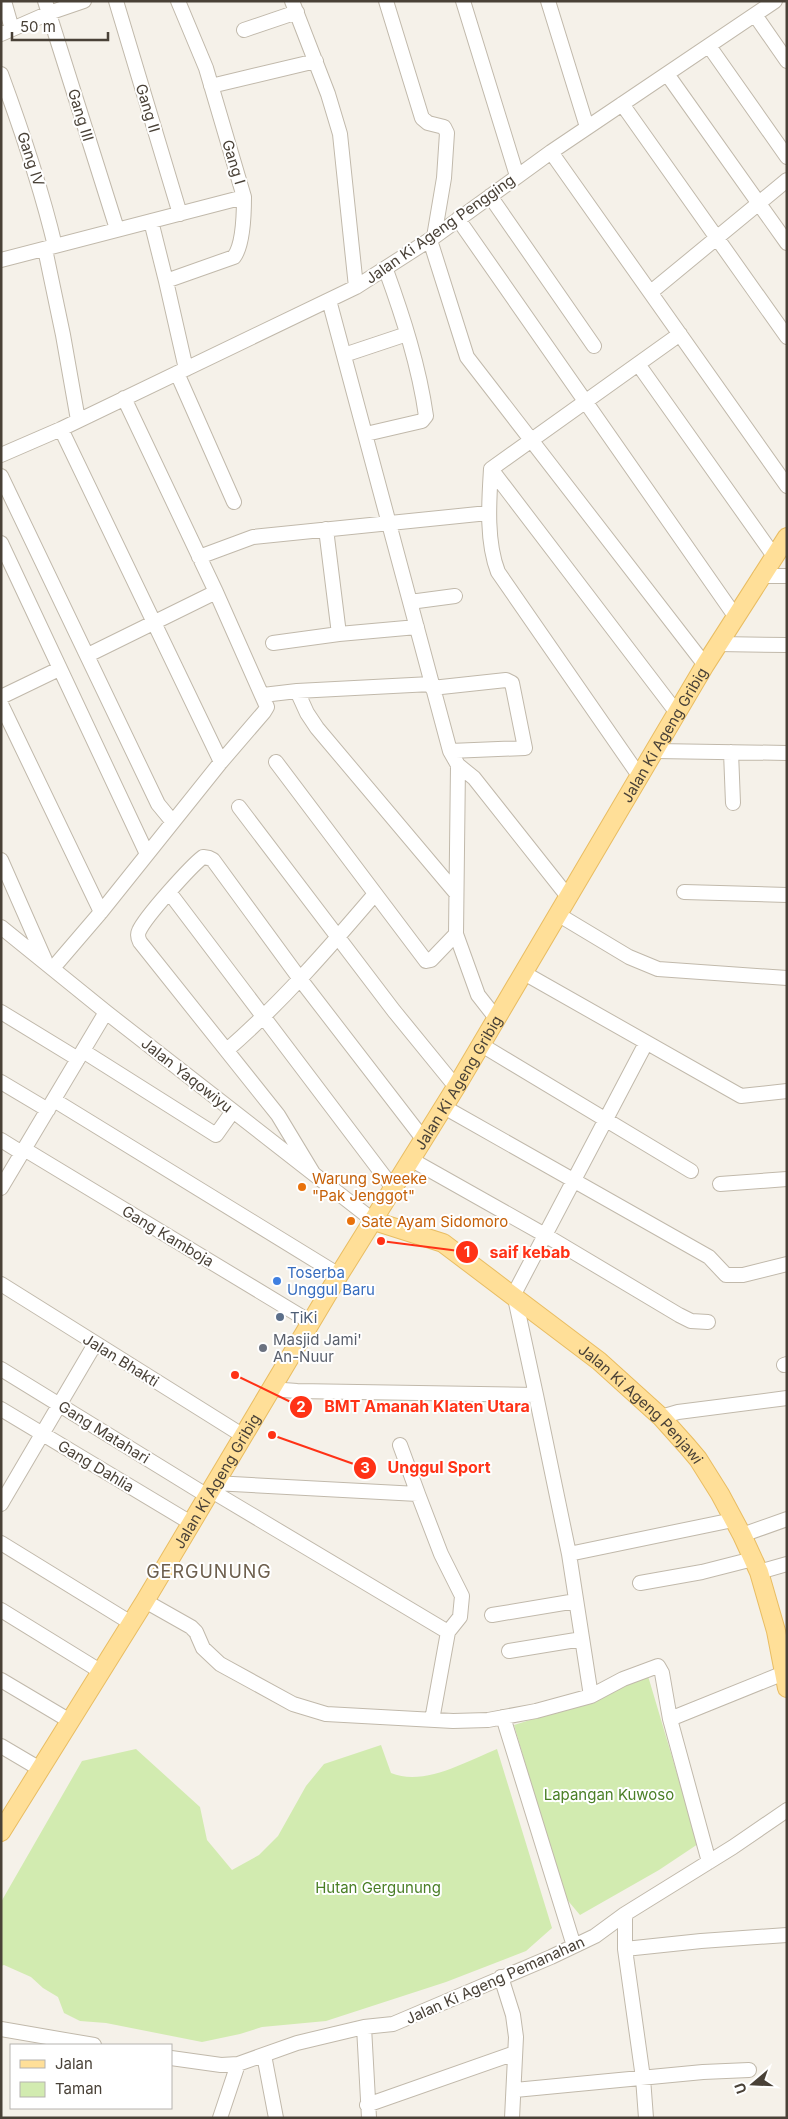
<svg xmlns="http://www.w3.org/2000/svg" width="788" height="2119" font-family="Inter,sans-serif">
  <rect width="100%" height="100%" fill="#f5f1e9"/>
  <!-- green -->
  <path fill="#d2ebb0" d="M648,1676l50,168 -39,26 -79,45 -16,-19 -50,-171 74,-23z
    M381,1745l10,28c33,14 76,-12 106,-24l55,179 -26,23 -80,31 -120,39 -64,6 -22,7 -38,8 -96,-19 -26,-2 -16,-8 -6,-16 -15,-9 -12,-11 -27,-12 -3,1v-64l81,-141 54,-12 64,58 7,33 25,30 27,-15 19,-19 28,-50 18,-22z"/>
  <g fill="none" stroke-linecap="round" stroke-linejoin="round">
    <defs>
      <path id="minor" d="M4,1l8,28
        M45,1l72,228
        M116,1l64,213
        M292,1l36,93 12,40 16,153
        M386,1l36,117 6,5 16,4 3,6 -3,45 -10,59
        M463,1l54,175
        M548,1l39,126
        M755,15l32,46
        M244,30l53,-18
        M1,34l48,-21 35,-12
        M709,46l78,111
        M1,74c21,57 40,113 54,172
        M667,74l120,169
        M211,86l105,-25
        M622,104l165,233
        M551,152l236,334
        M490,196l104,150
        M458,219l277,397
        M151,221l15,60 20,88
        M430,240l37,117 238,308
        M45,249l18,86 15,85
        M1,260l243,-63
        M166,281l68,-24c9,-12 10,-45 10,-60l-38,-129 -28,-67
        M651,292l136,-112
        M329,300l121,451 8,14 -2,169 22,61 18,23
        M344,355l63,-21
        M638,364l136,192
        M177,373l57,129
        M61,429l160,333
        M366,434l56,-13 4,-5c-7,-50 -23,-99 -40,-146
        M1,455l60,-26 295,-142 78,-50 117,-85 224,-151
        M491,469c-2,32 -5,72 7,103l142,205
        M491,469l186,244
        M491,469l189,-135
        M1,476l157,328 14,17
        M326,529l13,105
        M1,543l146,311
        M199,557l54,-20 235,-24
        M760,576h27
        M410,602l45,-6
        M273,643l66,-9 78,-7
        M718,644l69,1
        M88,655l128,-63
        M432,688l74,-8 6,3 13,65 -75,3
        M297,691l10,22 10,15 139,165
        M263,695l34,-4 134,-7
        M1,697l58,-28
        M1,704l100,208
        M656,751l131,2
        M731,752l2,51
        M276,762l150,199 5,-1 25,-26
        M458,765l16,13 95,120
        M239,807l155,204 62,76
        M1,860l44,100
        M169,892l224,296
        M684,892l103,3
        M559,915l70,42 29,12 129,9
        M1,927l105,85 268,209
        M53,968l48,-56 120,-150 43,-50 3,-5 -51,-115 -92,-194
        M524,973l217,123 46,-5
        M1,1012l77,47
        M480,1044l211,127
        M227,1050c54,-47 101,-101 147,-155
        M83,1051l133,84 17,-24
        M1,1082l47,28
        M54,1100l285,175
        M444,1107l265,150 17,18h17l44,-11
        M1,1140l21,13
        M24,1149l288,174
        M412,1160l133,75 134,80 12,6 17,1
        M313,1173l-35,-58 -138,-173c-2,-4 -3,-7 -1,-11 6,-14 52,-65 64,-74l6,1 4,2 87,119 124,161
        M720,1184l67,-5
        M1,1188l105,-176
        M1,1284l241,151
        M513,1296l133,-253
        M784,1365l3,-1
        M1,1369l205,126
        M270,1389l27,2 239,4 -21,-97
        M536,1395l33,159 22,142
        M1,1409l190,114
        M661,1417l17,-5 109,-14
        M400,1445l18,49
        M214,1483l204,11 23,60 21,42 -2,21 -12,15 -16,88
        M210,1490l238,142
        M1,1504l94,-160
        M742,1535l45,-16
        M1,1543l130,80
        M569,1554l164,-34
        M759,1572l28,-8
        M640,1583l62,-11 51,-13
        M145,1601l46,26 5,5 7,16 17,16 73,40 33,10 127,7 35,-1 48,-9 55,-15 32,-17 35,-13 4,7 8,46 39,143
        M1,1610l99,61
        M492,1615l84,-14
        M509,1651l73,-12
        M1,1680l69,41
        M503,1717l71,229
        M670,1719l114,-46
        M1,1746l39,23
        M625,1914v35l18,129 3,40
        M625,1949l76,-8 86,-6
        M501,1977l12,38 3,22 -4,81
        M364,2027l5,91
        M1,2029l93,16
        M264,2055l12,63
        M171,2058l50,7 17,-1 59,-21 67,-16 29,-3 158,-67 44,-21 30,-22 108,-67 54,-37
        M515,2090l188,-18 46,-2
        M367,2105l148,-52
        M220,2118l18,-54"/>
      <g id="major">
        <path id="s1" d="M374,1221l69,22 156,118 62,56 26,29 11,13 22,35 22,41 17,37 17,59 11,57"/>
        <path id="s2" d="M1,1832l144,-231 194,-326 117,-188 249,-422 82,-128"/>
      </g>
    </defs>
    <!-- minor casing -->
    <use href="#minor" stroke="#c1b9ab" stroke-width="16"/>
    <!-- major casing -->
    <use href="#major" stroke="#e9bd62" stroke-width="20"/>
    <!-- minor -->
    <use href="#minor" stroke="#fff" stroke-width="14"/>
    <!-- major -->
    <use href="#major" stroke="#ffdf98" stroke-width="18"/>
  </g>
  <!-- markers -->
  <g fill="#e8710a" stroke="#fff" stroke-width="2">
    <circle cx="302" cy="1187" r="5"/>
    <circle cx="351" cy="1221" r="5"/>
  </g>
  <circle fill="#3f7fe0" stroke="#fff" stroke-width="2" cx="277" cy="1281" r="5"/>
  <circle fill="#5c6f8a" stroke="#fff" stroke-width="2" cx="280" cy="1317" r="5"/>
  <circle fill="#6b7280" stroke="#fff" stroke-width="2" cx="263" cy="1348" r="5"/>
  <g text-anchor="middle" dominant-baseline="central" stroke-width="4" stroke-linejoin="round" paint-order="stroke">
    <!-- street labels -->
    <g font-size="15" fill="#494137" stroke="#fff">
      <text transform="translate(148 108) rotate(73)">Gang II</text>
      <text transform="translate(81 115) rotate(73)">Gang III</text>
      <text transform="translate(31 159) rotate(72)">Gang IV</text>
      <text transform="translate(234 162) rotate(73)">Gang I</text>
      <text transform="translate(440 229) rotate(-35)">Jalan Ki Ageng Pengging</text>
      <text stroke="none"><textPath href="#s2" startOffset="1282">Jalan Ki Ageng Gribig</textPath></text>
      <text transform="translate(187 1075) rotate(38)">Jalan Yaqowiyu</text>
      <text stroke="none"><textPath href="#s2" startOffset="878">Jalan Ki Ageng Gribig</textPath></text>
      <text transform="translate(168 1236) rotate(31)">Gang Kamboja</text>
      <text transform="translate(121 1360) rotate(32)">Jalan Bhakti</text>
      <text stroke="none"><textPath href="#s1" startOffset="328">Jalan Ki Ageng Penjawi</textPath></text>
      <text transform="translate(104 1432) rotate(32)">Gang Matahari</text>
      <text transform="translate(96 1466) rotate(31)">Gang Dahlia</text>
      <text stroke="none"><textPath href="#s2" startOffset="412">Jalan Ki Ageng Gribig</textPath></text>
      <text transform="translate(495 1980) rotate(-24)">Jalan Ki Ageng Pemanahan</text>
    </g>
    <!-- food labels -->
    <g font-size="15" fill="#c56008" stroke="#fff" text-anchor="start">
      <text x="312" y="1178">Warung Sweeke<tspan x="312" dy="17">"Pak Jenggot"</tspan></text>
      <text x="361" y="1221">Sate Ayam Sidomoro</text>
    </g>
    <!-- shop labels -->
    <g font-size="15" fill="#366cbe" stroke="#fff" text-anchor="start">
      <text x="287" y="1272">Toserba<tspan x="287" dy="17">Unggul Baru</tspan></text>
    </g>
    <!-- service labels -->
    <g font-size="15" fill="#4e5e75" stroke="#fff" text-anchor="start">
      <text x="290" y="1317">TiKi</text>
    </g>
    <!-- worship labels -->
    <g font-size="15" fill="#5b616d" stroke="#fff" text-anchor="start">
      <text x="273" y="1339">Masjid Jami'<tspan x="273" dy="17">An-Nuur</tspan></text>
    </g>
    <!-- park labels -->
    <g font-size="15" fill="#4a7f26" stroke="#fff">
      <text x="609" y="1794">Lapangan Kuwoso</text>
      <text x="378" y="1887">Hutan Gergunung</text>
    </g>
    <!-- quarter labels -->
    <g font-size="18" letter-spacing="1" fill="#6d5f4d" stroke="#fff">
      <text x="209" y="1571">GERGUNUNG</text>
    </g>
  </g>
  <!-- callouts -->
  <path fill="none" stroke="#ff3216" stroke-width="2" d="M381 1241L467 1252M235 1375L301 1407M272 1435L365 1468"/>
  <g fill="#ff3216" stroke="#fff" stroke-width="2">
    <circle cx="381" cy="1241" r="5"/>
    <circle cx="235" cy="1375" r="5"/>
    <circle cx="272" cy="1435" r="5"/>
    <circle cx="467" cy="1252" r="12"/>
    <circle cx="301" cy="1407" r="12"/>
    <circle cx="365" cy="1468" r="12"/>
  </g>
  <g font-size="15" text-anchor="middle" font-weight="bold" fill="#fff">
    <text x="467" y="1257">1</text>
    <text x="301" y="1412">2</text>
    <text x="365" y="1473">3</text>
  </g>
  <g font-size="16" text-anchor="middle" font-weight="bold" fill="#ff3216" stroke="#fff" stroke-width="4" stroke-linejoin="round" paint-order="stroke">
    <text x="530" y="1258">saif kebab</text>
    <text x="427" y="1412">BMT Amanah Klaten Utara</text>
    <text x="439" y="1473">Unggul Sport</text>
  </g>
  <!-- border -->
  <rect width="788" height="2119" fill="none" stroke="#494137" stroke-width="5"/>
  <!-- legend -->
  <rect x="10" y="2044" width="162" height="65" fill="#ffffff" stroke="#b6b3af"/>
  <rect x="20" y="2060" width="25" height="8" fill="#ffdf98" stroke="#b6b3af"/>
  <text x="55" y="2069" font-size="15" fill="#494137">Jalan</text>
  <rect x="20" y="2082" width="25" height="15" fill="#d2ebb0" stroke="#b6b3af"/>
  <text x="55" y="2094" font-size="15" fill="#494137">Taman</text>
  <!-- north arrow -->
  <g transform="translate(753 2084) rotate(251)" stroke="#ffffff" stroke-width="4" paint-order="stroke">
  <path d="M0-4L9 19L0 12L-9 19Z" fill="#494137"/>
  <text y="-8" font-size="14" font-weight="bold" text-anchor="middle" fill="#494137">U</text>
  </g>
  <!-- scale -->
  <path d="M12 32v8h96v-8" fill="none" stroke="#494137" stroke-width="2.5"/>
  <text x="20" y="32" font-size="15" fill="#494137" stroke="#ffffff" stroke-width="4" paint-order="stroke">50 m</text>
</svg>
